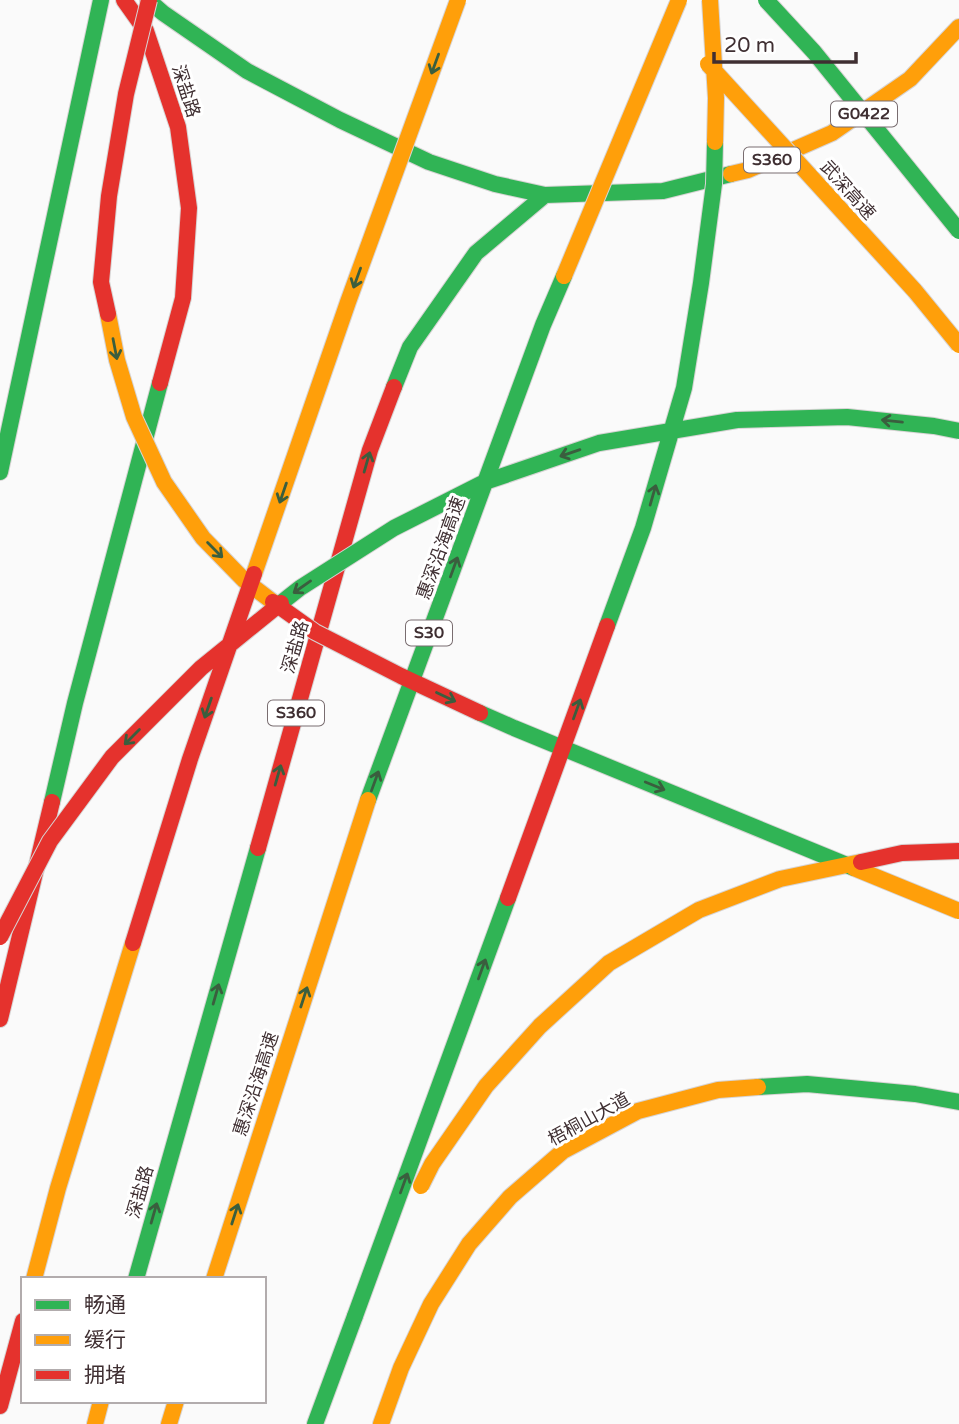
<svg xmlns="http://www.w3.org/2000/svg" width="959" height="1424" font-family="'Varela Round','Noto Sans SC',sans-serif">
  <rect width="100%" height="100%" fill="#fafafa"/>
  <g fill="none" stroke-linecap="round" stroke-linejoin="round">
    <defs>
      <path id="fast" d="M148,0l15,13 84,58 93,49 89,42 66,22 50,11 118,-4 68,-17
        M394,387l16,-40 66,-94 69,-58
        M0,472l101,-472
        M52,802l23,-99 85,-320
        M758,1087l49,-3 108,10 44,8
        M136,1279l122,-431
        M315,1424l40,-108"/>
      <path id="slow" d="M731,174l17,-4 84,-37 78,-54 49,-52
        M95,1424l6,-23
        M169,1424l7,-23
        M381,1424l20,-56 30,-64 38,-60 41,-47 53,-46 75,-40 80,-21 40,-3"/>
      <path id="jam" d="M124,0l22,31 32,96 11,81 -6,90 -23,85
        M258,848l112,-398 24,-63
        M0,1019l52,-217
        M0,1406l23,-85"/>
    </defs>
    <!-- fast casing -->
    <use href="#fast" stroke="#d7d4d4" stroke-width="18"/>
    <!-- slow casing -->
    <use href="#slow" stroke="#d7d4d4" stroke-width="18"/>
    <!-- jam casing -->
    <use href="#jam" stroke="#d7d4d4" stroke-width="18"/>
    <!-- fast -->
    <use href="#fast" stroke="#30b455" stroke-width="16"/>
    <!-- slow -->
    <use href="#slow" stroke="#ff9f0a" stroke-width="16"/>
    <!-- jam -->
    <use href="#jam" stroke="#e5322d" stroke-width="16"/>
    <defs>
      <path id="fast-bridge" d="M766,0l48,52 145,179
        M281,603l19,-15 94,-60 91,-46 114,-39 138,-23 110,-3 87,9 25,5
        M607,626l36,-98 41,-140 17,-105 13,-99 1,-42
        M480,713l34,15 340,140
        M368,800l175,-475 21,-49
        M355,1316l153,-418"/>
      <path id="slow-bridge" d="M710,0l6,98 -1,44
        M708,64l207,227 44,54
        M564,276l115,-276
        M108,314l9,46 17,57 30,65 39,56 41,42 29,22
        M254,574l94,-272 110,-302
        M854,868l105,43
        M421,1186l11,-22 54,-78 54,-60 69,-63 90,-53 81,-31 81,-17
        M34,1279l24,-91 75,-245
        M214,1279l154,-479"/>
      <path id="jam-bridge" d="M108,314l-7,-32 8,-86 17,-102 23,-94
        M273,602l42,30 86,44 79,37
        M861,862l41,-9 57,-2
        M508,898l99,-272
        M0,937l50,-96 62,-84 89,-89 80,-65
        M133,943l57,-184 64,-185"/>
    </defs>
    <!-- fast-bridge casing -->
    <use href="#fast-bridge" stroke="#d7d4d4" stroke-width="18" stroke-linecap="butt"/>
    <!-- slow-bridge casing -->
    <use href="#slow-bridge" stroke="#d7d4d4" stroke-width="18" stroke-linecap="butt"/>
    <!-- jam-bridge casing -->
    <use href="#jam-bridge" stroke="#d7d4d4" stroke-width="18" stroke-linecap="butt"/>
    <!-- fast-bridge -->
    <use href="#fast-bridge" stroke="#30b455" stroke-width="16"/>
    <!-- slow-bridge -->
    <use href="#slow-bridge" stroke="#ff9f0a" stroke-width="16"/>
    <!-- jam-bridge -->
    <use href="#jam-bridge" stroke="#e5322d" stroke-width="16"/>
  </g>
  <!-- one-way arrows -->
  <defs><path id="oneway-shaft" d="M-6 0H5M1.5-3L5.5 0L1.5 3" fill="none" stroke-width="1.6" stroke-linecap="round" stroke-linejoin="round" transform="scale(1.75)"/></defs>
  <g stroke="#3a5e3e">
    <use href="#oneway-shaft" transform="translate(435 64) rotate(110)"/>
    <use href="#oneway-shaft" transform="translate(357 278) rotate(110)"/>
    <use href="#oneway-shaft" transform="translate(115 349) rotate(79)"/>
    <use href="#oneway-shaft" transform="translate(892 421) rotate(-174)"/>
    <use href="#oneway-shaft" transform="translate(570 453) rotate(161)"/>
    <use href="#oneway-shaft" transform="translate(367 462) rotate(-74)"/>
    <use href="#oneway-shaft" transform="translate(283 493) rotate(109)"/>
    <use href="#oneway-shaft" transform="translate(653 495) rotate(-74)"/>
    <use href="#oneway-shaft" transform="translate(215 550) rotate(45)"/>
    <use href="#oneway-shaft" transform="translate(454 567) rotate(-70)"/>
    <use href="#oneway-shaft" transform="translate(302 587) rotate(145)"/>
    <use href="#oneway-shaft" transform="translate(446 697) rotate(25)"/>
    <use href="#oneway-shaft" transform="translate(208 708) rotate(109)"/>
    <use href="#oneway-shaft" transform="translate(577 709) rotate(-70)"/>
    <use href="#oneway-shaft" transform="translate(132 737) rotate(135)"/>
    <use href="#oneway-shaft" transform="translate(278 775) rotate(-74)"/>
    <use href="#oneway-shaft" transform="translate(375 781) rotate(-70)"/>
    <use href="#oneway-shaft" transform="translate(655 786) rotate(22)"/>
    <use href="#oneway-shaft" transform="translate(482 969) rotate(-70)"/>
    <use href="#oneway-shaft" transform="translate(216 994) rotate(-74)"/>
    <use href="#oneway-shaft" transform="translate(304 997) rotate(-72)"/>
    <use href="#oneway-shaft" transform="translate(404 1183) rotate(-70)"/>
    <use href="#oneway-shaft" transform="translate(154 1213) rotate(-74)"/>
    <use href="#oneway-shaft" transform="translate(235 1214) rotate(-72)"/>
  </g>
  <g text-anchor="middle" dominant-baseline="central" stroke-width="6" stroke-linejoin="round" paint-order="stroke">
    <!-- shield labels -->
    <g fill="#fff" stroke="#796d70" stroke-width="2">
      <rect x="831" y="101.5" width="66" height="25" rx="5"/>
      <rect x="744" y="147.5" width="56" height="25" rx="5"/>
      <rect x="406" y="620.5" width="46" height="25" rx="5"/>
      <rect x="268" y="700.5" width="56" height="25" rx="5"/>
    </g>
    <g font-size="16" font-weight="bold" fill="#3f2f32">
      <text x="864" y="114">G0422</text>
      <text x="772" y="160">S360</text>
      <text x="429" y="633">S30</text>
      <text x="296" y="713">S360</text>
    </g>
    <!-- street labels -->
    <g font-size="18" fill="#3f2f32" stroke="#fff">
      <text transform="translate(186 91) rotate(72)">深盐路</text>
      <text transform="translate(848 190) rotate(48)">武深高速</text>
      <text transform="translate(441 548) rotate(-70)">惠深沿海高速</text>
      <text transform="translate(295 647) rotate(-74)">深盐路</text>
      <text transform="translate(256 1084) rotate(-72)">惠深沿海高速</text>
      <text transform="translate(589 1119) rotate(-29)">梧桐山大道</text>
      <text transform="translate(140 1192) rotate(-74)">深盐路</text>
    </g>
  </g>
  <!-- legend -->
  <rect x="21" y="1277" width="245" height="126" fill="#ffffff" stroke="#b2acad" stroke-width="2"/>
  <rect x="35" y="1300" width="35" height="10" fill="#30b455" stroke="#b2acad" stroke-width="2"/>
  <text x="84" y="1312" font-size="21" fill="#3f2f32">畅通</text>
  <rect x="35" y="1335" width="35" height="10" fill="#ff9f0a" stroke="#b2acad" stroke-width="2"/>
  <text x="84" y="1347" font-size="21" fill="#3f2f32">缓行</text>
  <rect x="35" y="1370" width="35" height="10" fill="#e5322d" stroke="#b2acad" stroke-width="2"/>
  <text x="84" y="1382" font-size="21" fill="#3f2f32">拥堵</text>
  <!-- scale -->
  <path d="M714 52v10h142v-10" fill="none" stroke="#3f2f32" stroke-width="3.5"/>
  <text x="724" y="52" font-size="21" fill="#3f2f32" stroke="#ffffff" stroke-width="5" paint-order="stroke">20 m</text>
</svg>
